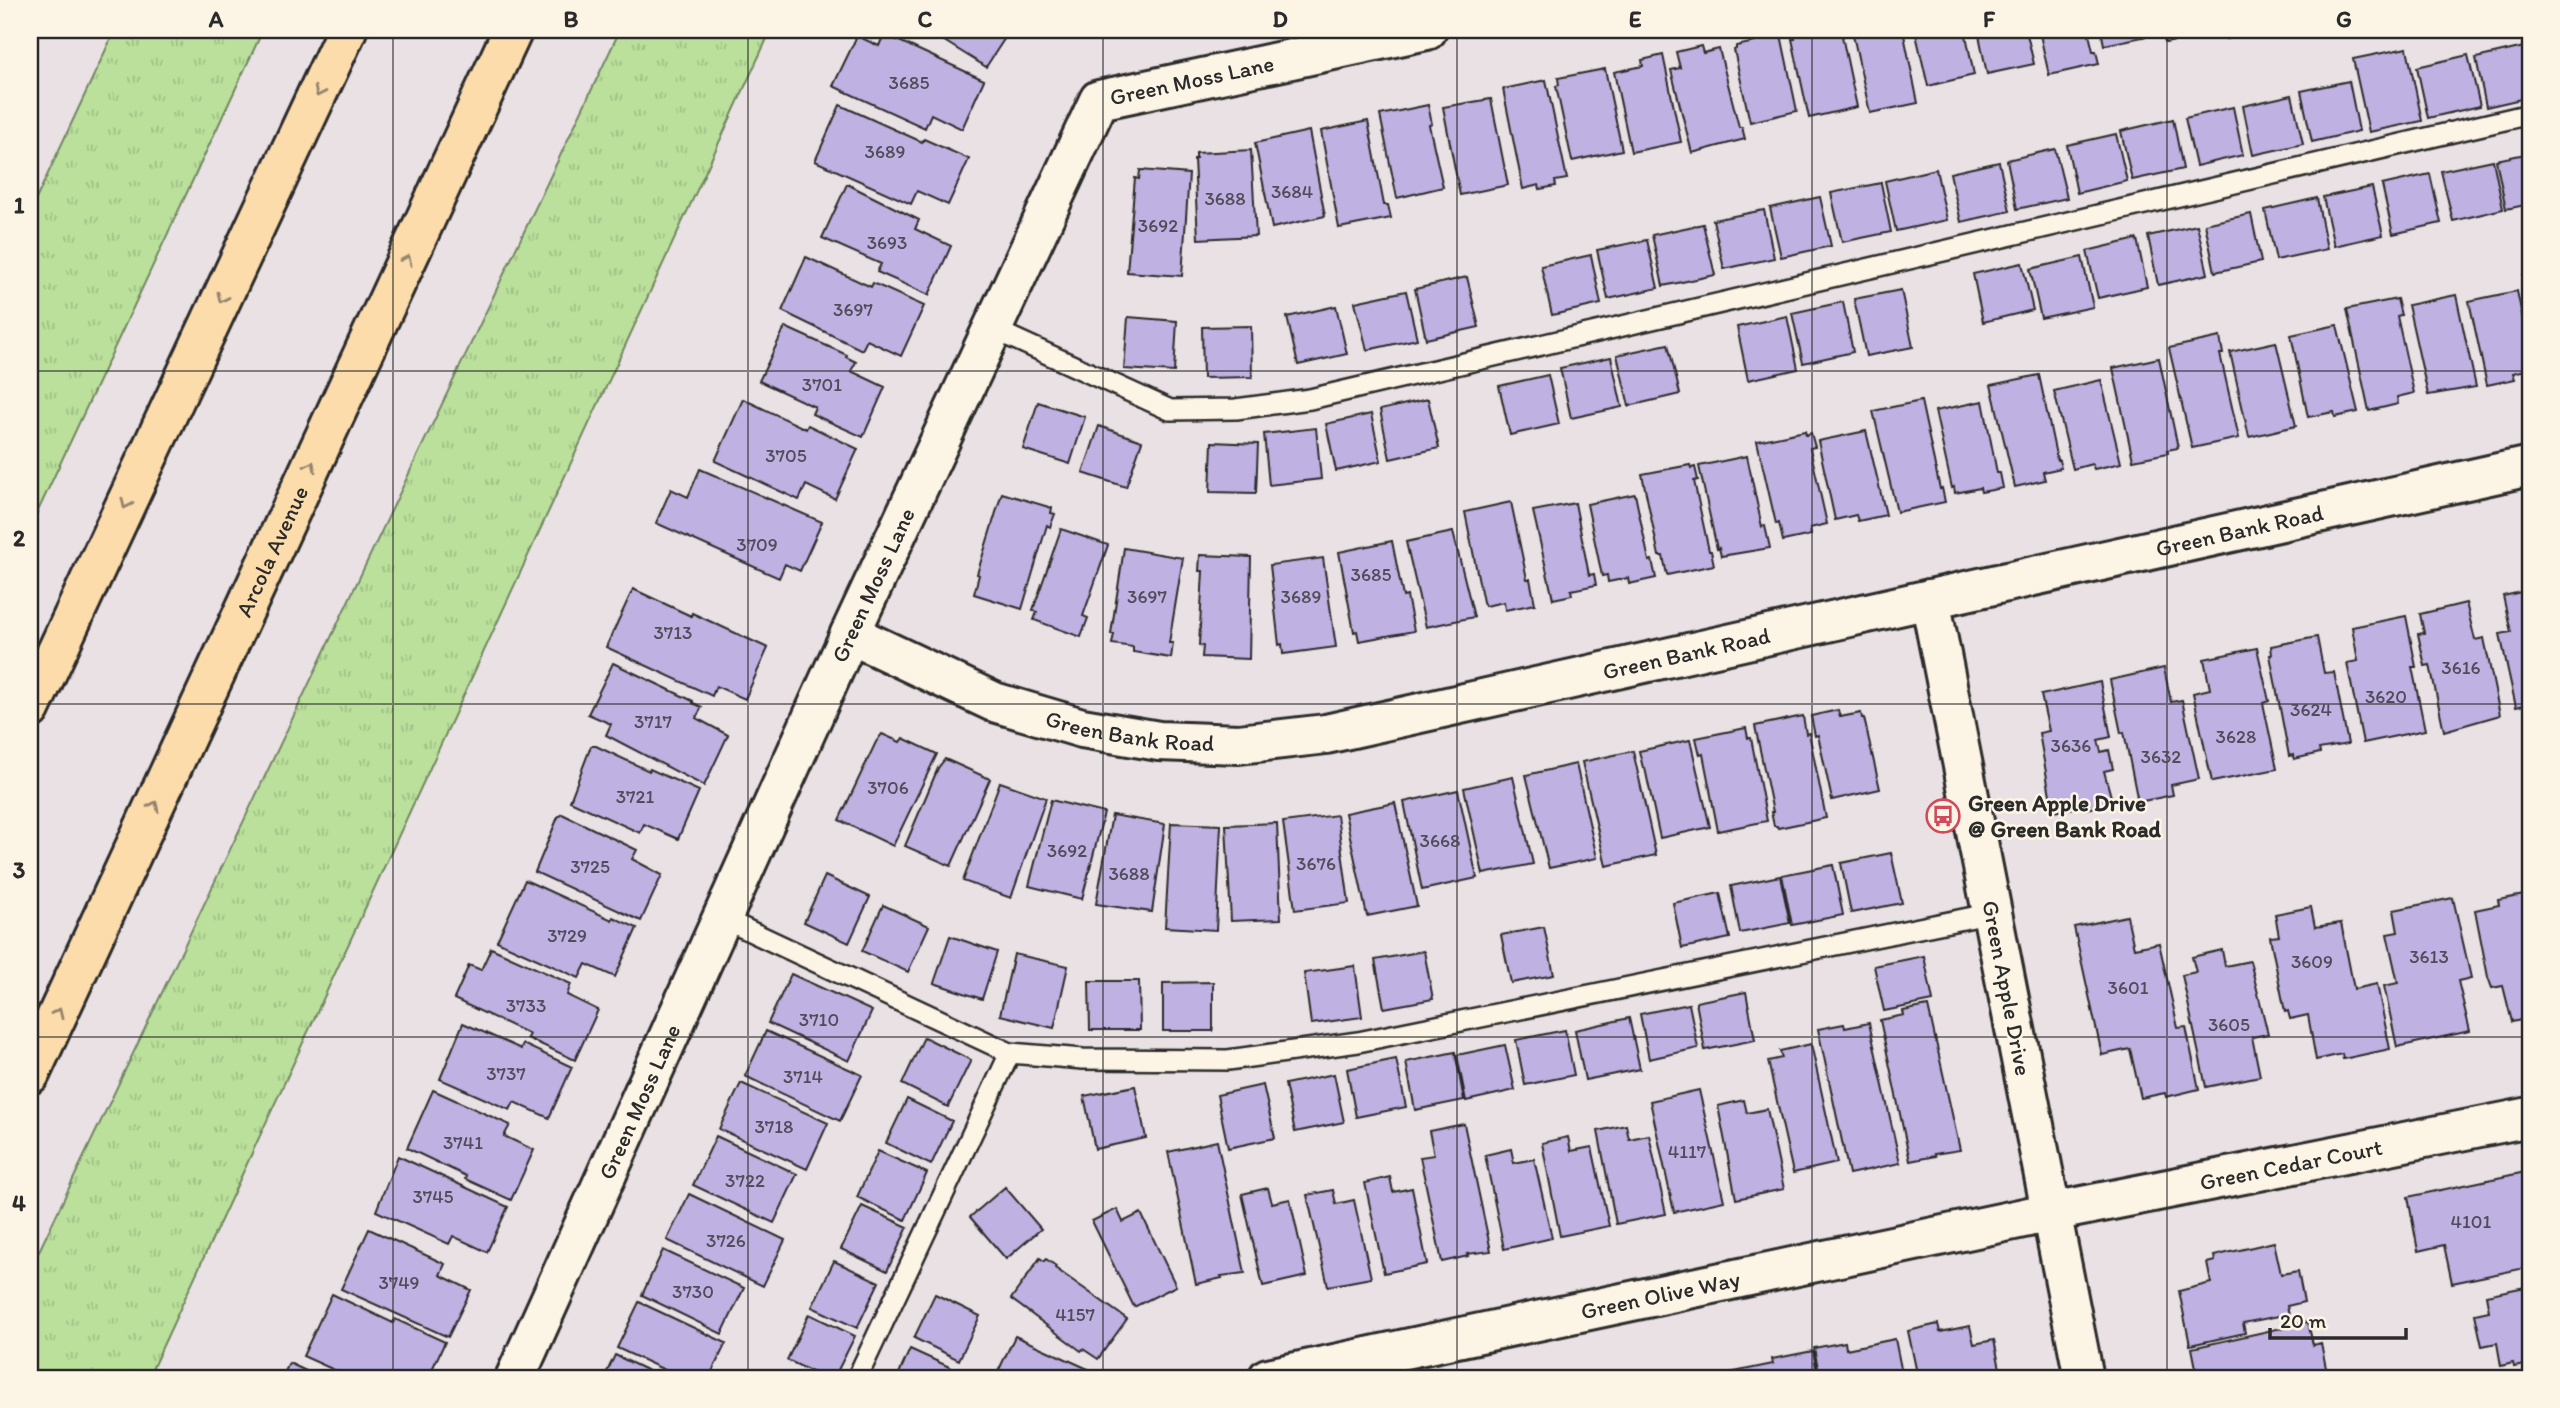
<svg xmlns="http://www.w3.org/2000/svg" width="2560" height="1408" font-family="Itim,sans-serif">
  <defs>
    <pattern id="grass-tufts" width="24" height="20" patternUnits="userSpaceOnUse" patternTransform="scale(1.75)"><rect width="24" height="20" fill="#bae09b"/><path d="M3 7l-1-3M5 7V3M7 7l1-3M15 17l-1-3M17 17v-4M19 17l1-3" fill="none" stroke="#a0c086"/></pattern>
  </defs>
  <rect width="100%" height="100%" fill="#eae1e4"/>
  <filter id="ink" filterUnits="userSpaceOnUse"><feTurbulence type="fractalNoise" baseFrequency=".0143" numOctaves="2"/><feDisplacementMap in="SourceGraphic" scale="14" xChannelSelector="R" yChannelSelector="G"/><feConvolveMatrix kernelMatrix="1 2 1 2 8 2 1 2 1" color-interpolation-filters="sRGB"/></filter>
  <g filter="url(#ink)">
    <!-- grass -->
    <path fill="url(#grass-tufts)" stroke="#728663" stroke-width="2" d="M115,30h148l-233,498v-316z
      M620,30h151l-623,1348h-118v-108z"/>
    <!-- building -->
    <path fill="#bfb1e2" stroke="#2b2b2b" stroke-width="2" d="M933,30h77l-24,37 -45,-28 2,-3z
      M1780,30l17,81 -47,11 -16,-72 2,-1v-3l19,-4 -1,-6z
      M1793,30h50l1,6h-2l15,71 -48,11 -17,-79h3z
      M1852,30h51l15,73 -48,10z
      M1915,30h50l9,45 -46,11z
      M1978,30h48l8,34 -47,10z
      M2039,30h49l5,21h3l3,13 -50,11z
      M2101,30h50l1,5 -48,10z
      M2162,30h49l1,4 -47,9z
      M2224,30h44l-42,9z
      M884,34l100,46 -22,49 -31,-15 -6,14 -92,-42 24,-50 22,10z
      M1701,46l2,7 16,-4 20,78h3l3,12 -53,14 -21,-83 9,-2 -4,-16z
      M2524,47l6,26v24l-44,10 -10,-49z
      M2407,48l15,73 -53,11 -16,-73z
      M1663,55l18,87 -50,10 -17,-80 29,-6 -1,-6z
      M2468,55l12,51 -52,12 -11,-51z
      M1605,69l17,81 -50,11 -16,-75 3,-1 -1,-7z
      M1546,80l21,99 -12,2 1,5 -16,3 -1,-4 -16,4 -20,-100z
      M2349,81l10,50 -47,11 -11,-51z
      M2292,95l11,49 -50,11 -10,-49z
      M1491,99l17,86 -48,10 -17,-88z
      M840,105l82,37 2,-3 45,20 -21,46 -31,-14 -6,13 -96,-43z
      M1428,105l4,19 -3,1 14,62 -46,11 -17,-83z
      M2233,107l10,48 -47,11 -11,-48z
      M2173,119l10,50 -51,11 -11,-49z
      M1368,121l16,84h4l3,13 -52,10 -18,-97z
      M1309,131l16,85 -53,12 -17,-85z
      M2116,134l11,47 -50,12 -10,-48z
      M2055,149l12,49 -50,11 -10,-49z
      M1251,150l5,86 -58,3 -4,-80h2v-6z
      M2530,153v51l-24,5 -10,-49z
      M2493,160l10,49 -50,12 -12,-50z
      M1999,162l11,49 -49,11 -11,-49z
      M1936,169l11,51 -51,11 -11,-50z
      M1140,170l49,4 -7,102 -55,-4 8,-94 4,1z
      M2430,174l11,49 -48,11 -11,-49z
      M1881,183l10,49 -49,10 -11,-49z
      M847,184l72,36 -4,9 36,17 -22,49 -52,-23 4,-8 -59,-26z
      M2372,187l11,48 -49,11 -11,-49z
      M1820,197l11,49 -50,11 -11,-49z
      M2317,198l10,51 -51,11 -11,-50z
      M1764,210l10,48 -50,11 -11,-49z
      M2251,214l10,48 -46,10 -10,-48z
      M1703,224l12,51 -52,11 -11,-51z
      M2197,225l11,49 -50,11 -10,-49z
      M2137,239l10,48 -49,11 -11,-47z
      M1647,240l11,48 -50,11 -11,-49z
      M1591,255l10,49 -49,11 -11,-49z
      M806,257l65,30 2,-4 51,23 -23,50 -34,-16 -5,10 -80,-39z
      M2082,257l11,50 -52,11 -11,-49z
      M2022,263l11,47 -50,12 -10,-48z
      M2530,269v31l-7,-25 3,-1 -1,-4z
      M1467,277l12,50 -53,12 -11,-50z
      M1901,290l12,57 -47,9 -12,-57z
      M1406,291l11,48 -50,11 -12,-48z
      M2517,291l13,63v15l-17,4 2,6 -28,6 -18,-84z
      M2456,295l20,92 -48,8 -20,-90z
      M2397,299l4,16 -4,1 17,77 -17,4 1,7 -29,7 -22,-102z
      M1843,302l10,50 -50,11 -11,-50z
      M1336,306l11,48 -49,11 -11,-48z
      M1787,316l11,53 -50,11 -11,-53z
      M1128,317l49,4 -3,51 -50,-3z
      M2337,325l21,87 -23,5 -1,-5 -26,5 -17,-82z
      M1251,326l1,51 -49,1 -1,-51z
      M785,327l62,28 -1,2 10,5 -5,9 34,16 -22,50 -51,-23 3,-7 -56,-26z
      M2220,337l3,17h-3l19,84 -47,10 -23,-100z
      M2276,342l20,84 -47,11 -19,-85z
      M1668,344l12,50 -51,12 -12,-51z
      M1611,357l11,50 -51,11 -11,-50z
      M2159,358l19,90 -11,2 1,3 -35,7 -20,-92z
      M1548,375l11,49 -49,11 -11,-49z
      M2039,375l18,85h2l2,8 -18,4 2,8 -30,7 -24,-102z
      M2101,380l20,83 -27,6 -2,-5 -19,5 -19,-78z
      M743,399l63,30 2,-4 50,24 -23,50 -29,-14 -7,15 -84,-39z
      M1428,399l11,49 -49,11 -10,-49z
      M1921,401l19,88 2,-1 3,14 -48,10 -24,-101z
      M1983,401l14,72h3l3,15 -22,4 -1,-4 -25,5 -1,-6 -2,1 -17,-77z
      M1038,402l47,15 -15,47 -47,-15z
      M1371,414l10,47 -45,10 -10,-47z
      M1099,426l43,15 -16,46 -43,-14z
      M1316,428l5,51 -52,6 -5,-51z
      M1805,431l1,4 5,-2 4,14 -5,1 17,76 -17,4 1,7 -28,6 -4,-18 -3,1 -19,-83z
      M1866,431l20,84 -28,6 -2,-6 -21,5 -17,-79z
      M1212,442l46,2 -2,49 -46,-1z
      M1747,456l15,71 3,-1 5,22 -49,8 -2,-8 -2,1 -18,-83z
      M1690,465l1,3 4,-1 3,13 -4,1 15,70h2l3,14 -47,10 -4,-19h-4l-17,-82z
      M700,469l122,53 -22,49 -15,-7 -6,14 -123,-55 15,-34 17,8z
      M1002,493l50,15 -1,5 4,1 -5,13 -3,-2 -25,84 -48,-15 5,-19 -2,-1z
      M1635,494l14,67 3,-1 4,18 -27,6 -1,-6 -20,4 -1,-7 -5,1 -15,-72z
      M1511,502l16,77h3l5,25 -30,6 -1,-8 -19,4 -2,-4 -18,-90z
      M1575,503l14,72 5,-1 2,11 -25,5 1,5 -19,4 -20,-88z
      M1061,529l47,16 -25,71 5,2 -7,19 -47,-17 3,-8 -4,-2z
      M1453,532l21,85 -48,10 -20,-85z
      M1392,541l11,56 4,-1 7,35 -55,10 -2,-10 -3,1 -15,-80z
      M1124,548l59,10 -14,85h4l-2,15 -38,-6v-5l-21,-3 2,-10h-3z
      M1200,555l51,2 -2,102 -47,-2 1,-11 -4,-1 4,-74h-4z
      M1323,558l13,89 -53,7 -1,-10 -3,1 -9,-80z
      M633,589l58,27 1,-3 76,35 -23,51 -29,-13 -4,10 -106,-49z
      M2530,590v116l-2,-2 -12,3 -16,-73 11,-2 -8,-36z
      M2466,603l9,37 9,-2 16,77 -56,16 -14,-66 -5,1 -7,-32 6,-1 -4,-19z
      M2406,616l10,51h-4l13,63 -62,13 -16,-80 11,-2 -6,-34z
      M2317,637l7,36 10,-1 14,72 -29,5 1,4 -26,6 -1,-4 -4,1 -19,-101h2l-1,-9z
      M2257,648l12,53 -6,2 14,66 -65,13 -19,-89 17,-4 -6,-30z
      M613,663l80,38v2l9,4 -6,11 32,17 -24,51 -98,-51 5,-11 -23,-10z
      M2164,668l7,34 11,-2 17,79 -28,6 2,10 -35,7 -14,-70 -3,1 -11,-53z
      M2100,682l11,55 -13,3 3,12 8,-2 4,19 -9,2 9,33 -28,5v-3l-32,6 -14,-79 10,-2 -8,-36z
      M1838,710l2,7 21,-4 1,5h2l16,71 -48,11 -14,-65 -3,1 -4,-20z
      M1803,716l3,18 3,-1 17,85 -48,10 -1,-2h-3l-3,-14h2l-18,-86z
      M1746,728l2,10h3l16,83 -49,10 -15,-77 -3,1 -4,-17z
      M882,734l18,8 3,-4 34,16 -44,92 -54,-26 37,-78z
      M1690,740l20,87 -50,11 -15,-70h-2l-4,-17z
      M591,746h5l53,25 1,-2 49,22 -21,48 -34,-15 -4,9 -70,-32z
      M1633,751l23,104 -50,11 -24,-104z
      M945,759l45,20 -39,87 -46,-20 33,-78z
      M1576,764l21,94 -48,10 -23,-93z
      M1513,777l20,87 -50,10 -19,-86z
      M1000,782l46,16 -35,100 -48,-17z
      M1458,790l19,88 -55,12 -18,-88z
      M1051,800l53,13 -22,86 -53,-13z
      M1395,803l22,103 -50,10 -22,-103z
      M562,814l75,36 -5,9 30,16 -21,46 -106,-49 23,-55z
      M1112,815l53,9 -13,88 -56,-8z
      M1337,815l12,88 -54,7 -12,-88z
      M1171,823l50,2 -5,105 -51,-3z
      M1277,823l4,96 -50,2 -5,-96z
      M1891,853l11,50 -51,10 -10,-50z
      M1833,865l10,50 -51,10 -10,-50z
      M825,876l45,21 -21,46 -45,-21z
      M1780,876l10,47 -50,10 -9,-47z
      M525,880l87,40 1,-3 24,11 -22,49 -29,-13 -7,14 -82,-37z
      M1720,893l10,45 -48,10 -9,-45z
      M2529,894l1,124 -18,4 -9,-36 -11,2 -4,-11 -13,-67 24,-5 -1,-5z
      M2453,898l18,80 -13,3 12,50 -73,16 -13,-61 14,-3 -11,-49 11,-2 -4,-22z
      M883,905l46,21 -21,46 -46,-21z
      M2311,907l4,20 26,-4 13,66 23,-5 13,65 -47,10 -1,-5 -26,6 -8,-45 -18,4 -2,-8 -3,1 -15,-75 9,-1 -4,-22z
      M2127,916l7,32 25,-5 19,85 8,-1 13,62 -33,8 -1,-4 -24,5 -11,-49 -28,6 -28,-128z
      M1544,927l10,48 -43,8 -10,-48z
      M950,936l47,16 -15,47 -48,-16z
      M491,948l80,36 -4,11 31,15 -23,50 -48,-22 2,-4 -75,-35 15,-34 12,5z
      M2222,950l3,16 25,-5 18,73 -16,3 8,39 -54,11 -24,-112 14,-3 -4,-15z
      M1424,951l9,48 -49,9 -9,-48z
      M1014,954l54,12 -14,62 -54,-13z
      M1924,956l9,45 -49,10 -10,-45z
      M1355,966l7,51 -51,7 -7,-51z
      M791,974l81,37 -23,50 -81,-38z
      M1089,981h50l1,49h-50z
      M1213,982v49h-50v-48z
      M1746,992l9,48 -50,10 -9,-48z
      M1689,1004l9,44 -49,11 -9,-45z
      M1928,1006l32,144 -26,4 1,2 -25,5 -30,-141 24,-5 -1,-4z
      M1629,1018l11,51 -55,11 -10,-50z
      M463,1023l58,26 2,-5 49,23 -23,51 -35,-16 -4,8 -70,-31z
      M1869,1023l31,140 -51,11 -31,-145 26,-5 1,4z
      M1565,1030l9,45 -49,10 -9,-45z
      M766,1031l96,44 -22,46 -95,-45z
      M924,1037l47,23 -23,47 -46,-23z
      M1811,1044l26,119 -44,10 -25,-112 14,-3 -2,-7z
      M1505,1045l10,45 -49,11 -9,-46z
      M1455,1052l9,48 -49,10 -9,-48z
      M1396,1059l10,48 -50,10 -9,-48z
      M1334,1074l10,48 -49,10 -10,-48z
      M741,1083l87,40 -21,46 -88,-40z
      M1263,1085l12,53 -47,10 -11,-53z
      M1135,1086l11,52 -51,11 -11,-53z
      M433,1090l77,35 -6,11 30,14 -23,50 -46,-21 1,-3 -59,-28z
      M1699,1090l25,111 -50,11 -24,-111z
      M907,1099l45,22 -21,44 -45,-22z
      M1744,1100l3,13 20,-4 17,80 -48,10 -18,-93z
      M1464,1124l27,127 -24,3 1,2 -26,6 -22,-105 14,-2 -5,-24z
      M1626,1125l3,14 20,-4 17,79 -50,10 -18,-93z
      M716,1136l81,38 -23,49 -81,-38z
      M1568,1137l3,14 21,-4 17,79 -49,10 -18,-93z
      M1217,1141l28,132 -24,3 1,2 -26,6 -28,-132z
      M1511,1149l3,14 20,-4 18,79 -48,11 -19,-94z
      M878,1151l49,22 -22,47 -48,-23z
      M398,1156l110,51 -21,45 -34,-16 -4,8 -73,-33z
      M2530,1171v96l-78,16 -8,-38 -26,6 -10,-54z
      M1390,1177l3,15 19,-4 15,76 -43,9 -19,-90z
      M1005,1187l36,42 -35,30 -36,-42z
      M1268,1188l4,15 18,-4 17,77 -44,10 -21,-92z
      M1333,1190l3,14 18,-4 17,78 -43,8 -21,-91z
      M689,1194l96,46 -22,46 -96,-46z
      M862,1206l46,21 -21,44 -46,-22z
      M1117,1209l6,13 18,-9 35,73 -42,21 -42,-86z
      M369,1229l76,35 -5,11 31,15 -23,47 -107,-48z
      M2274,1242l7,32 17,-3 6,31 -17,4 2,8 -46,9 2,10 -55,12 -11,-54 32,-8 -4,-20 8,-2 -1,-5z
      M663,1250l81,38 -22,46 -80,-39z
      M1040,1258l4,3 2,-2 10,7 -1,2 72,51 -29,40 -15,-10 -2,2 -70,-52z
      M834,1261l45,21 -22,46 -45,-21z
      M2530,1286v78l-16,3 -1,-4 -12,3 -4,-23 -15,3 -7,-32 14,-3 -3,-16z
      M332,1294l61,29 2,-4 50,23 -17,36h-76l-49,-22z
      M935,1294l45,22 -21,44 -45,-22z
      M639,1302l87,41 -17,35h-27l-65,-30z
      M809,1314l46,22 -21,42h-9l-38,-18z
      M2308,1322l5,23 8,-2 7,35h-130l-6,-30z
      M1938,1324l2,8 30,-6 4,18 20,-4 8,38h-84l-10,-47z
      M1015,1336l82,37 -3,5h-99z
      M1895,1339l8,39h-83l-6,-30 31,-6 1,7z
      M910,1349l46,21 -4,8h-55z
      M1813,1351l5,27h-88l-1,-5 44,-9 -1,-5z
      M615,1355l48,23h-59z
      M289,1363l32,15h-39z"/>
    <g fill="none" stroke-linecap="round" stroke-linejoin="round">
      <defs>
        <path id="lane" d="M993,329l177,81 66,-1 74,-10 1220,-285
          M722,918l288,135 73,6 145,1 130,-18 635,-129
          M857,1378l153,-325"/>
        <g id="street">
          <path id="s1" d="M850,634l144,68 88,26 77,13 80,3 87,-10 604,-135"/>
          <path id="s2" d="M515,1378l335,-744 249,-534 328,-70"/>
          <path id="s3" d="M1268,1378l784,-166 478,-95"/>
        </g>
        <g id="secondary">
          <path id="s4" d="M2084,1378l-154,-779 600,-133"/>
        </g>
        <g id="primary">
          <path d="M30,709l317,-679"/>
          <path id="s5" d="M30,1074l483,-1044"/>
        </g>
      </defs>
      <!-- lane casing -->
      <use href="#lane" stroke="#2b2b2b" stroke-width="24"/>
      <!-- street casing -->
      <use href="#street" stroke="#2b2b2b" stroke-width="44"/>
      <!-- secondary casing -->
      <use href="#secondary" stroke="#2b2b2b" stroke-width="44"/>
      <!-- primary casing -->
      <use href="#primary" stroke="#2b2b2b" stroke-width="44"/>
      <!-- lane -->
      <use href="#lane" stroke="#fcf5e5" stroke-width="19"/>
      <!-- street -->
      <use href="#street" stroke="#fcf5e5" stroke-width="38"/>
      <!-- secondary -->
      <use href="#secondary" stroke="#fcf5e5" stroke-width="38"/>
      <!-- primary -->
      <use href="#primary" stroke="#fddcac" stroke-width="38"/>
    </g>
    <!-- one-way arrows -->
    <defs><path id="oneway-chevron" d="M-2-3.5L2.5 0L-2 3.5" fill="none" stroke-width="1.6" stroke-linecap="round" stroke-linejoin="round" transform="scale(1.75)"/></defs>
    <g stroke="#94846c">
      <use href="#oneway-chevron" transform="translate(319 92) rotate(115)"/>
      <use href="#oneway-chevron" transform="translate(407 260) rotate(-65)"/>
      <use href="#oneway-chevron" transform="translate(222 298) rotate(115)"/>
      <use href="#oneway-chevron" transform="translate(311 466) rotate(-65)"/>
      <use href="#oneway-chevron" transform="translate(126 504) rotate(115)"/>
      <use href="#oneway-chevron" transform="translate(154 806) rotate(-65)"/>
      <use href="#oneway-chevron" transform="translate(58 1013) rotate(-65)"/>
    </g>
  </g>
  <!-- grid -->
  <path fill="none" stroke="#2b2b2b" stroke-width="2" stroke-opacity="0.55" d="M393,30v1348M748,30v1348M1103,30v1348M1457,30v1348M1812,30v1348M2167,30v1348M30,371h2500M30,704h2500M30,1037h2500"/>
  <!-- icons -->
  <defs>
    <symbol id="bus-ring" viewBox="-11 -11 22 22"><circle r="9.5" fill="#fcf5e5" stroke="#d1495b" stroke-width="1.5"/><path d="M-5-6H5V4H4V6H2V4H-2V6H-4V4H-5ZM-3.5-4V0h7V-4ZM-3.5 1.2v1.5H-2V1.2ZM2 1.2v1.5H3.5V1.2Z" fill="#d1495b"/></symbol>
  </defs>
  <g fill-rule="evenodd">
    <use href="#bus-ring" x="1924" y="797" width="38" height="38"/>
  </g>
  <g text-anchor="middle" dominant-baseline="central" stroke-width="5" stroke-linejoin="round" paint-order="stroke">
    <!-- number labels -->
    <g font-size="19" fill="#504c59">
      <text x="909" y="82">3685</text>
      <text x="885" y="151">3689</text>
      <text x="1292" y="191">3684</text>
      <text x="1225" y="198">3688</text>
      <text x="1158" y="225">3692</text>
      <text x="887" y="242">3693</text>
      <text x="853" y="309">3697</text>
      <text x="822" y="384">3701</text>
      <text x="786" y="455">3705</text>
      <text x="757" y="544">3709</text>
      <text x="1371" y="574">3685</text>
      <text x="1147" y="596">3697</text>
      <text x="1301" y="596">3689</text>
      <text x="673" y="632">3713</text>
      <text x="2461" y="667">3616</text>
      <text x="2386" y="696">3620</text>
      <text x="2311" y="709">3624</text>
      <text x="653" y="721">3717</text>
      <text x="2236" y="736">3628</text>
      <text x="2071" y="745">3636</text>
      <text x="2161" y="756">3632</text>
      <text x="888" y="787">3706</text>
      <text x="635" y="796">3721</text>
      <text x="1440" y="840">3668</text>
      <text x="1067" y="850">3692</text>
      <text x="1316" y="863">3676</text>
      <text x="590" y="866">3725</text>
      <text x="1129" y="873">3688</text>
      <text x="567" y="935">3729</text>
      <text x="2429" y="956">3613</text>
      <text x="2312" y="961">3609</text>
      <text x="2128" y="987">3601</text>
      <text x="526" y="1005">3733</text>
      <text x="819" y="1019">3710</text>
      <text x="2229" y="1024">3605</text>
      <text x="506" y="1073">3737</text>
      <text x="803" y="1076">3714</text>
      <text x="774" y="1126">3718</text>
      <text x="463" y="1142">3741</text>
      <text x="1687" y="1151">4117</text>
      <text x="745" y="1180">3722</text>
      <text x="433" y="1196">3745</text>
      <text x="2471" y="1221">4101</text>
      <text x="726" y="1240">3726</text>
      <text x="399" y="1282">3749</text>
      <text x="693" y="1291">3730</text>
      <text x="1075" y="1314">4157</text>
    </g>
    <!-- street labels -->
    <g font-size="23" fill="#2b2b2b" stroke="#fcf5e5">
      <text stroke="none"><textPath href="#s2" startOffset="1500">Green Moss Lane</textPath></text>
      <text stroke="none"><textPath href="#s4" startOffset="1111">Green Bank Road</textPath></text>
      <text stroke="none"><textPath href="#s5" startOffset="576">Arcola Avenue</textPath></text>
      <text stroke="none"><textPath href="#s2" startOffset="870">Green Moss Lane</textPath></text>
      <text stroke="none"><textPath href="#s1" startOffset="866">Green Bank Road</textPath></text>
      <text stroke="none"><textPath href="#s1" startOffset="299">Green Bank Road</textPath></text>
      <text transform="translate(2007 988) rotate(79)">Green Apple Drive</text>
      <text stroke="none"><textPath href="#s2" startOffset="303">Green Moss Lane</textPath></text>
      <text stroke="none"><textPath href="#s3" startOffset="1045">Green Cedar Court</textPath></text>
      <text stroke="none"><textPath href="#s3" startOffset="401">Green Olive Way</textPath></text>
    </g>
    <!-- poi labels -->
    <g font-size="23" font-weight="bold" fill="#2b2b2b" stroke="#fcf5e5" text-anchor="start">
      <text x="1968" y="803">Green Apple Drive<tspan x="1968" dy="26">@ Green Bank Road</tspan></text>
    </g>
  </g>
  <!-- margin -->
  <rect width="2560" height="1408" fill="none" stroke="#fcf5e5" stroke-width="77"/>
  <!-- scale -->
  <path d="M2270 1328v10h136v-10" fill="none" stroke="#2b2b2b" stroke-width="3.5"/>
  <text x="2280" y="1328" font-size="21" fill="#2b2b2b" stroke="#fcf5e5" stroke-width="5" paint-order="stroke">20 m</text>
  <rect x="38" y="38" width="2484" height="1332" fill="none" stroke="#2b2b2b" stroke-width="2.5"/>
  <g font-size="23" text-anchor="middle" font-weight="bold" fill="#2b2b2b">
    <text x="216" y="27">A</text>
    <text x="571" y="27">B</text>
    <text x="925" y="27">C</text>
    <text x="1280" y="27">D</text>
    <text x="1635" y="27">E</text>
    <text x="1989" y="27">F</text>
    <text x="2344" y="27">G</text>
    <text x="19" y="213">1</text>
    <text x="19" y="546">2</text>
    <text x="19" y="878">3</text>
    <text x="19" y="1211">4</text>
  </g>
</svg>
